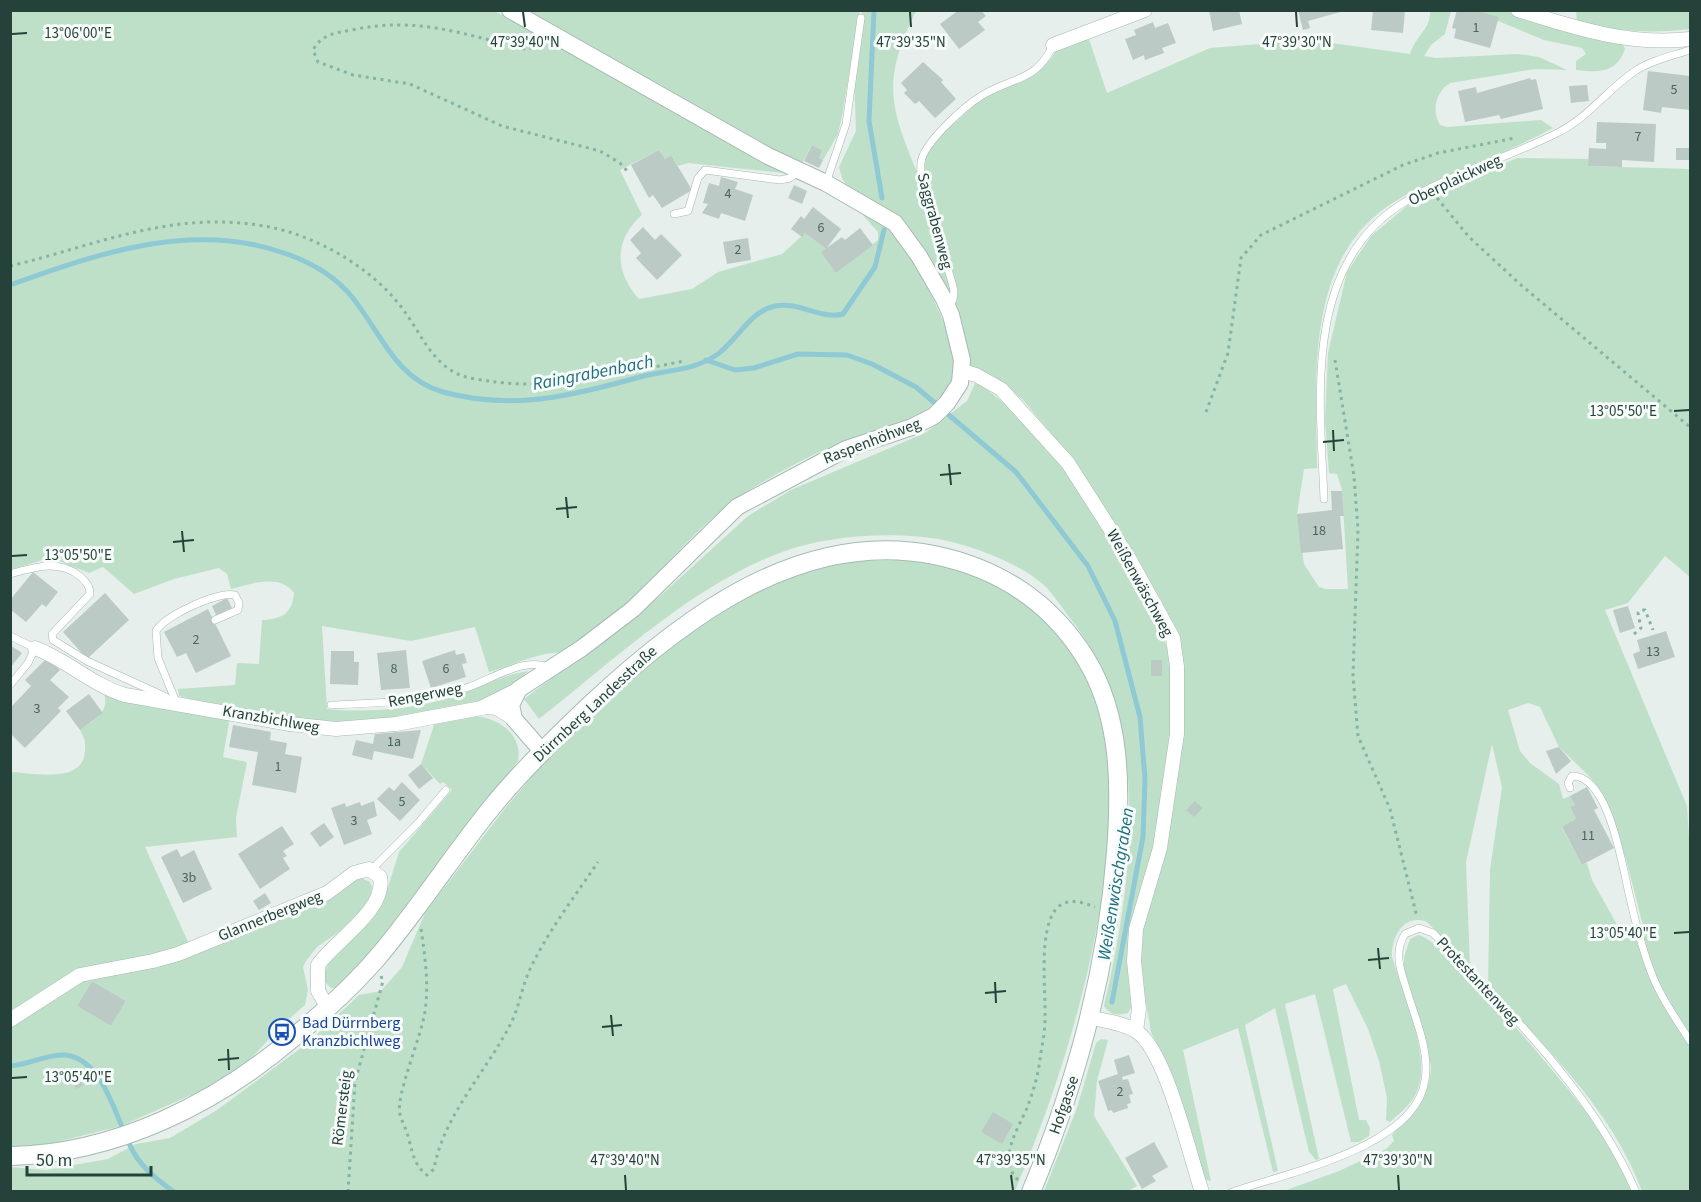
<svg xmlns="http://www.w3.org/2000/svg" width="1701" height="1202" font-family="'Source Sans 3',sans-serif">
  <rect width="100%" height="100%" fill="#e6efeb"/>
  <!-- green -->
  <path fill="#bfe0c8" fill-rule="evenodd" d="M492,10l21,10 270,153 -95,-10 -10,3 -7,-11 -6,4 -6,-9 -39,20 22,45c-28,24 -28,57 -3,84l53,-10 26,-17 64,-18 23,-21 21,16 10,24 42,-33v-8l-17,-19 -19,-35 -3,-11 17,-36 -2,-57 8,-63h54c-33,68 -28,92 1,161l7,-2 1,-14 14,-19 42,-38 46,-20 23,-19 8,-12 31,-9 18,54 103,-45 100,-8 100,14c6,-19 21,-25 20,-43h21l-6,23 -14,11 -7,11 12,2 82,-4 21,3 28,13 -32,-1 -85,14c-14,9 -19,27 -10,42l7,2 94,-7 12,8c-34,18 -69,33 -104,49 -17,7 -35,13 -50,22 -95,54 -83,176 -82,269l-13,1 -7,45 7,50 15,23 7,2h22l-6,-99 -5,-16 -8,-1 -4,-54 3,-66 19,-81 24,-36 36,-30 110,-48 71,1 1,7 101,3v408l-25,-21 -37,47 -23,7 82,196 3,46v339h-48c-30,-81 -96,-143 -154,-206l2,-115 12,-83 -10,-43 -26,118 4,103 -43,-43c-23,-9 -36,15 -35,35 10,33 37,96 27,128 -4,17 -17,26 -29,37l-4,-2 1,-22 -8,-37 -11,-32 -22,-45 -13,5 26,131h7l4,8 -1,8 -10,6h-8l-36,-148 -30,10 34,155 -3,1 -7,-8 -34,-144 -30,17 33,146 -5,1 -35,-144 -55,22 28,131 -5,-1 -38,-114 -17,-34 -12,-70v-26l14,-47 27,-242 -16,-40 -86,-142 -56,-66 -40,-29 -13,-5 -58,-111c15,33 55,96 39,131 -16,38 -75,44 -109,58 -29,11 -59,28 -85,43 -72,42 -113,120 -184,162 -10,6 -20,4 -31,7 -17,4 -35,12 -52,17l-14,-45 -64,14 -89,-15 5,83c41,4 86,0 125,-12 25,-8 50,-22 76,-26 -42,42 -112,47 -168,50 -15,1 -31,4 -46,3 -45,-5 -91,-17 -135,-28l-1,-7 57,-4 2,-22 22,1 3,-44c20,-1 30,-6 32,-27 -14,-20 -44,-9 -63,-4l-4,-15 -8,-6 -45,11 -40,15 -31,-27 -14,6 -30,-12 -17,-1 -31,10v-559zM1528,703l12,4 19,40 31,30 14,19 22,63 17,67 -18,13 -33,-59 -5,-17 -5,2 -20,-37 14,-9 -6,-11 5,-3 -5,-9 -7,3 -4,-15 -29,-21 -10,-12 -12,-41z
    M529,11h331l-18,105 -4,18 -15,26 -4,-2 3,-8 -10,-5 -12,22 -150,-83z
    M1474,11h33l39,15 77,18 2,5c-8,24 -27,24 -49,21v-9l10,-7 -4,-6 -38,-8z
    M1576,11h114v18c-39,5 -74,2 -113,-6z
    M976,381l33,26 39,42 42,56 68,116 12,35 1,78 -39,272 -4,7c-11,3 -18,2 -24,-7 29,-124 50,-282 -34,-388 -8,-10 -16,-23 -25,-32 -25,-23 -70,-39 -102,-46 -47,-9 -115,-5 -161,12 -89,33 -169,109 -243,167l-15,-20 135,-102 89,-81 43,-26 134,-57 42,-32z
    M906,560c31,5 64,10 92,25 45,26 86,74 100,125 38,140 -28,352 -83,481l-1004,1 -1,-25 36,3 62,-11 28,-15 34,-6 47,-28 92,-68 50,-47 22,-4 21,-24 23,-54 81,-106 55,-64 79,-72 62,-47 49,-30 50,-21 51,-12z
    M104,693l126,24 -7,40 24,5 -11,56 1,19 -92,10 44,97 -101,33 58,-9 215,-90 9,4 2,5 -2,13 -8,10 -22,21 -23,16 -11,14 -3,6 5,23 -3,15 -24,21 -37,40 -30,19 -93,41 -72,18 -38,3v-375c20,1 66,11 73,-15 2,-10 2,-17 -4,-27 15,-11 30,-17 24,-37zM92,981l34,20 -15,25 -34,-20z
    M476,716c24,3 47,19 42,45l-144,187 -36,40h-7l-8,-8 5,-17 46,-46 12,-23 13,-42 53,-62 -9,-8 -3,2 -19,-20 14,-42z
    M1418,935c27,3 156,159 177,189 14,20 27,44 37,67l-351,1 58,-21 47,-22 8,-8 -2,-6c21,-21 38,-37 39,-69l-27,-98v-11l6,-18z
    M1101,1039l7,1 -11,41 -3,35 43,70 -9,5h-84l33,-83 19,-65z"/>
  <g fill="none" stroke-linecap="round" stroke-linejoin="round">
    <!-- stream -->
    <path stroke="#8ec9d4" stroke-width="5" d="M874,10l-5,111 13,77
      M10,285c89,-32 184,-65 277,-31 25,9 48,22 65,43 28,34 43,82 91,95 70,19 129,4 197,-15 25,-7 52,-6 75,-21 22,-14 33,-44 60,-50 24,-5 46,14 68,8l32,-47 9,-37
      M706,360l29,10 19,-2 44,-14 49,1 25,9 44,23 100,85 72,94 27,55 25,96 5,62 -2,58 -31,165
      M10,1066c19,-1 36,-12 55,-11 41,4 52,70 69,98 9,16 25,28 40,39"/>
  </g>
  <!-- building -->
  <path fill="#bbcac4" d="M959,10h22l5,6 -8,6 7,8 -26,19 -19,-25z
    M1209,10h30l3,14 -29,7z
    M1298,10h46v1l-36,10 2,7 -7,2z
    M1373,10h32l-2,23 -32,-3z
    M1457,10h17l25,7 -9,31 -36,-10 2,-9 -4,-1z
    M1153,22l2,6 13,-5 8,20 -14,5 2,5 -19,7 -1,-5 -11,5 -8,-21 11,-4 -2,-5z
    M923,62l20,18 -2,2 15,17 -21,19 -16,-17 -4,3 -11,-11 3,-3 -6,-7z
    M1648,71l42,5v34l-28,-3 -1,6 -18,-3z
    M1530,78l1,2 5,-1 7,30 -42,10 -2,-4 -34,7 -7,-31 18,-4 1,6z
    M1587,85l2,16 -18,2 -2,-17z
    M1597,122l59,2 -2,38 -32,-2v7l-34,-1 1,-18 17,1v-6h-10z
    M812,145l10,5 -3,8 4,2 -4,8 -15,-7z
    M1676,148h14l-1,12h-13z
    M659,150l6,9 6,-4 21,35 -30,18 -9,-13 -4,3 -18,-33z
    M721,177l17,5 -3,7 18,6 -8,26 -24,-8 -2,6 -17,-6 6,-9 -5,-1 6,-20 10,3z
    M794,185l13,6 -5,13 -14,-6z
    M813,207l28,22 -15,20 -21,-16 -3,4 -11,-8 10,-13 3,3z
    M643,227l12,13 6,-6 21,21 -25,25 -21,-22 5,-5 -11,-13z
    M860,228l13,17 -37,28 -15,-21 21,-15 3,3z
    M748,238l3,22 -24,4 -4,-22z
    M1331,491h11l2,25h-4l3,33 -42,4 -4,-39 35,-4z
    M33,572l25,20 -12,15 -4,-3 -16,18 -16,-13v-9z
    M105,593l24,27 -42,39 -24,-27z
    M227,598l5,10 -16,7 -4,-9z
    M1628,606l7,22 -15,5 -7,-23z
    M208,609l23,47 -35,17 -10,-20 -9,4 -13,-25z
    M1666,631l9,26 -37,12 -5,-15 7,-3 -3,-11z
    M10,645l12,8 -12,15z
    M406,650l4,38 -29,2 -4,-37z
    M455,650l1,5 8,-2 3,10 -5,1 4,13 -35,11 -9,-27z
    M331,651h23v11h5l-1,23 -28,-1z
    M47,658l13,12 -10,10 19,17 -11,11 3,3 -36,37 -15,-15v-25l21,-22 -6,-6z
    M1151,660h11v16h-11z
    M89,694l14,19 -23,17 -14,-19z
    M233,725l38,7 -1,8 17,3 -2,11 17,3 -6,36 -44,-8 6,-33 -29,-5z
    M421,730l-8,29 -39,-8 -2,9 -20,-5 4,-15 17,4 2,-10z
    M1559,747l12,14 -15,13 -10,-23z
    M421,764l12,14 -14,11 -11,-14z
    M402,782l18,18 -20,21 -23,-22 12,-12 5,4z
    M1587,787l11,21 -4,2 20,38 -32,17 -20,-38 14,-8 -6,-12 5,-2 -5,-9z
    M374,801l3,15 -10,4 5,14 -28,11 -13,-37 14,-5 1,4 14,-5 1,4z
    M1195,801l8,7 -9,9 -8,-7z
    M324,823l10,14 -14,10 -10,-14z
    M282,826l12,18 -11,7 4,5 -4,2 7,11 -30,20 -22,-35z
    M177,849l4,8 13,-7 18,39 -29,14 -22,-46z
    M265,893l6,10 -12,7 -6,-9z
    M92,981l34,20 -15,25 -34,-20z
    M1129,1055l6,18 -13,4 1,3 5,-1 5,15 -4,1 2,8 -4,1 1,4 -15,5 -1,-3 -4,1 -10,-30 20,-7 -4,-14z
    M77,1071l6,15 -7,3 -6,-15z
    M993,1112l20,12 -11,20 -21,-12z
    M1154,1142l14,25 -16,9 4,5 -14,8 -17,-31z"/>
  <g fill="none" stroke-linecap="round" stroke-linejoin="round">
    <defs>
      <path id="service" d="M826,183l20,-59 15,-106
        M674,214l14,-3 10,-33 7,-8 75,10 10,-2 7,-6
        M947,305l6,-5 1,-9c-8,-39 -36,-87 -33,-128 1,-19 44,-57 60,-67 30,-19 56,-14 72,-51
        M1324,499c-4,-99 -21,-231 76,-294 48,-31 106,-46 157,-72 31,-15 50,-43 78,-62 17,-11 37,-15 55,-21
        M10,574c25,-7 50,-15 71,3 5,5 9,9 9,17l-35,37 -3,3 1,6 34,21 79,36
        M10,636l25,12 -7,15 -18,22
        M176,702l-18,-44 -2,-27c8,-15 62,-40 79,-36l4,8 -1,7 -23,10
        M331,705c47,-2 93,-3 138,-18 23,-8 55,-30 79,-20
        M1570,788l-2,-5 4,-7c38,-1 51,95 58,122 6,27 13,54 23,79 9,23 24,43 37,64
        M371,870l47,-47 28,-33
        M1232,1192c53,-19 184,-44 193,-112 5,-29 -10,-62 -18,-89 -6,-19 -14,-39 -2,-57l14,-6 14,5c75,78 159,158 203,259"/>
      <path id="minor" d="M1518,10c57,18 112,36 172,29
        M1053,45l92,-35
        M962,371l14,4 25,14 67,74 62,97 43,78 4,29v67l-17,114 -24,81 -2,32 5,48 -3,22
        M35,648c32,12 57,37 90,47l165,29 46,5 60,-5 91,-17 10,1 17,11
        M483,707l36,-18
        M1092,1018c14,3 31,5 44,13 30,19 53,123 66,161
        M10,1020l70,-45 73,-14 25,-7 149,-61 27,-20 15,-4 11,8c7,33 -46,64 -62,88v26l10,17"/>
      <path id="tertiary" d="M510,10l258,146 58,27 69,40 24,33 25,43 7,16 11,45 -2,23 -13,20 -13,13 -22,11 -66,22 -109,58 -104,102 -51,39 -63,41 -8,16 3,14 27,31"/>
      <path id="secondary" d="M10,1156c105,-2 206,-52 284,-119 29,-24 58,-50 83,-79 41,-48 75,-102 115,-151 30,-37 64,-70 99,-103 91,-85 209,-176 343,-149 64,13 117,47 152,104 35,57 35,128 30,193 -9,119 -39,230 -85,340"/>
    </defs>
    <!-- service casing -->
    <use href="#service" stroke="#a8b8b2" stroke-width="8"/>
    <!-- minor casing -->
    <use href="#minor" stroke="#a8b8b2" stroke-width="15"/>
    <!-- tertiary casing -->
    <use href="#tertiary" stroke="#a8b8b2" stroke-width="18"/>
    <!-- secondary casing -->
    <use href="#secondary" stroke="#a4bbb3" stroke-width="20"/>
    <!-- path -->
    <path stroke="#86b3a5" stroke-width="3" stroke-dasharray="3 4.5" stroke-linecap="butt" d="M540,47l-15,2c-63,-15 -108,-33 -173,-19 -17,3 -30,4 -39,20l5,12 35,13 57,9 92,42 98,25 20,12 8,9
      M1437,198l32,39 52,48 169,142
      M10,266c88,-21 161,-56 254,-40 53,9 113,44 143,89 14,20 23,42 45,56 13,8 30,9 44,11 65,8 125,-9 188,-21
      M1335,360l19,116 4,54 -5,146 5,60 32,73 27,108
      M1206,412l22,-59 13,-95 20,-23 142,-70 35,-12 77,-15
      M1634,634l7,-6 -3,-15 3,-3h4l8,20
      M421,929c4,27 8,55 4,82 -3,24 -30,86 -25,103 2,9 7,16 9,26 4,15 6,26 18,35l7,-6c9,-53 53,-98 77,-146 9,-18 11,-38 20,-56 18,-37 44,-71 67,-105
      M1018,1180c-21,-20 0,-51 9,-72 6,-16 11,-32 13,-49 2,-13 5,-27 5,-41 1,-28 -7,-87 11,-109 11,-12 26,-7 39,-2
      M348,1192l7,-110 28,-101 -2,-5"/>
    <!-- service -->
    <use href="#service" stroke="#fff" stroke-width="7"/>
    <!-- minor -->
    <use href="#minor" stroke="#fff" stroke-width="14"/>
    <!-- tertiary -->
    <use href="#tertiary" stroke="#fff" stroke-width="16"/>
    <!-- secondary -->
    <use href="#secondary" stroke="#fff" stroke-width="18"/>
  </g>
  <!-- ticks -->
  <path fill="none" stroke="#24423a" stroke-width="2" d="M523,12l2,15M910,12l1,15M1296,12l1,15M12,34l15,-1M1674,411l15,-1M1333,430l1,21M1323,442l21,-2M949,464l2,21M940,475l21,-2M566,497l2,21M556,509l21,-2M182,531l2,21M173,542l21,-2M12,556l15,-1M1674,933l15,-1M1378,948l2,21M1368,960l21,-2M995,982l1,21M985,993l21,-2M611,1015l2,21M602,1027l20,-2M228,1049l1,21M218,1060l21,-2M12,1078l15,-1M625,1175l1,15M1011,1175l2,15M1398,1175l1,15"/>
  <!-- icons -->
  <defs>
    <symbol id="bus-ring" viewBox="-11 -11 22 22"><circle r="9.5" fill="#f7fbf9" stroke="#1a4fb4" stroke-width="1.5"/><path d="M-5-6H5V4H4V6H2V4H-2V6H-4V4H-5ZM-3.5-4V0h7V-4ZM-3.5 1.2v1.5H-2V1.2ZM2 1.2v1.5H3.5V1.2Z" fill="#1a4fb4"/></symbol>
  </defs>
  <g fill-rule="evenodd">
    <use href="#bus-ring" x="267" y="1017" width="30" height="30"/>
  </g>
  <g text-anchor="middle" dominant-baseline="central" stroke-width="6" stroke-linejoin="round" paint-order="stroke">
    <!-- number labels -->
    <g font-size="14" fill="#4a645c">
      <text x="1476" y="28">1</text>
      <text x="1674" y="90">5</text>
      <text x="1638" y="137">7</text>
      <text x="728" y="194">4</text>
      <text x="821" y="228">6</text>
      <text x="738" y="250">2</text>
      <text x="1319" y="531">18</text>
      <text x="196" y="640">2</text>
      <text x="1653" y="652">13</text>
      <text x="394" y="669">8</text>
      <text x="446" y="669">6</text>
      <text x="37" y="709">3</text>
      <text x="394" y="742">1a</text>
      <text x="278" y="767">1</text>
      <text x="402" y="802">5</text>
      <text x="354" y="821">3</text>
      <text x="1588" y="836">11</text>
      <text x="189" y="878">3b</text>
      <text x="1120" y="1092">2</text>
    </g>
    <!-- street labels -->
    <g font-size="16" fill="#24423a" stroke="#f7fbf9">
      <text transform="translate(1455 180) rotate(-25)">Oberplaickweg</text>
      <text transform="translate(935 221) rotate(75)">Saggrabenweg</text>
      <text transform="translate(872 441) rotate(-21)">Raspenhöhweg</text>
      <text transform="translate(1140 583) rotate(61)">Weißenwäschweg</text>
      <text transform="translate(425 695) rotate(-11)">Rengerweg</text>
      <text transform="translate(595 704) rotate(-43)">Dürrnberg Landesstraße</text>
      <text transform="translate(271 719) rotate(10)">Kranzbichlweg</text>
      <text transform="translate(270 916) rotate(-22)">Glannerbergweg</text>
      <text transform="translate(1478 981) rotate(47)">Protestantenweg</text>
      <text transform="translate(1064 1105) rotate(-71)">Hofgasse</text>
      <text transform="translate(342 1108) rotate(-83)">Römersteig</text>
    </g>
    <!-- transit labels -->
    <g font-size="16" fill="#164399" stroke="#f7fbf9" text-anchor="start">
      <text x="302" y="1023">Bad Dürrnberg<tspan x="302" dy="18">Kranzbichlweg</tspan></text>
    </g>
    <!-- water labels -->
    <g font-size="18" font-style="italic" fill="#1c6f80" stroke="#f7fbf9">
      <text transform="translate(593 373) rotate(-11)">Raingrabenbach</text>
      <text transform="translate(1116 884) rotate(-81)">Weißenwäschgraben</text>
    </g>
  </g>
  <g font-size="15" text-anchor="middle" fill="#24423a" stroke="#f7fbf9" stroke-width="6" stroke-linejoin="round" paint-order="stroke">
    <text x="78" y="38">13°06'00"E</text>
    <text x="525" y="47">47°39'40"N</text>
    <text x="911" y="47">47°39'35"N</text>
    <text x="1297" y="47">47°39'30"N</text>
    <text x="1623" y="416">13°05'50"E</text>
    <text x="78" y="560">13°05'50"E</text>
    <text x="1623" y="938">13°05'40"E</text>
    <text x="78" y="1082">13°05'40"E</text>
    <text x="625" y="1165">47°39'40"N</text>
    <text x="1011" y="1165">47°39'35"N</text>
    <text x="1398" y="1165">47°39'30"N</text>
  </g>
  <!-- border -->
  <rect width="1701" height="1202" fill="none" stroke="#24423a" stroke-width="24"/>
  <!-- scale -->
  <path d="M27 1166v9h124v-9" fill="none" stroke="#24423a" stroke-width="3"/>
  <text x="36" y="1166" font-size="18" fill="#24423a" stroke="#f7fbf9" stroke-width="4.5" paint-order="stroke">50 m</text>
</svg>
